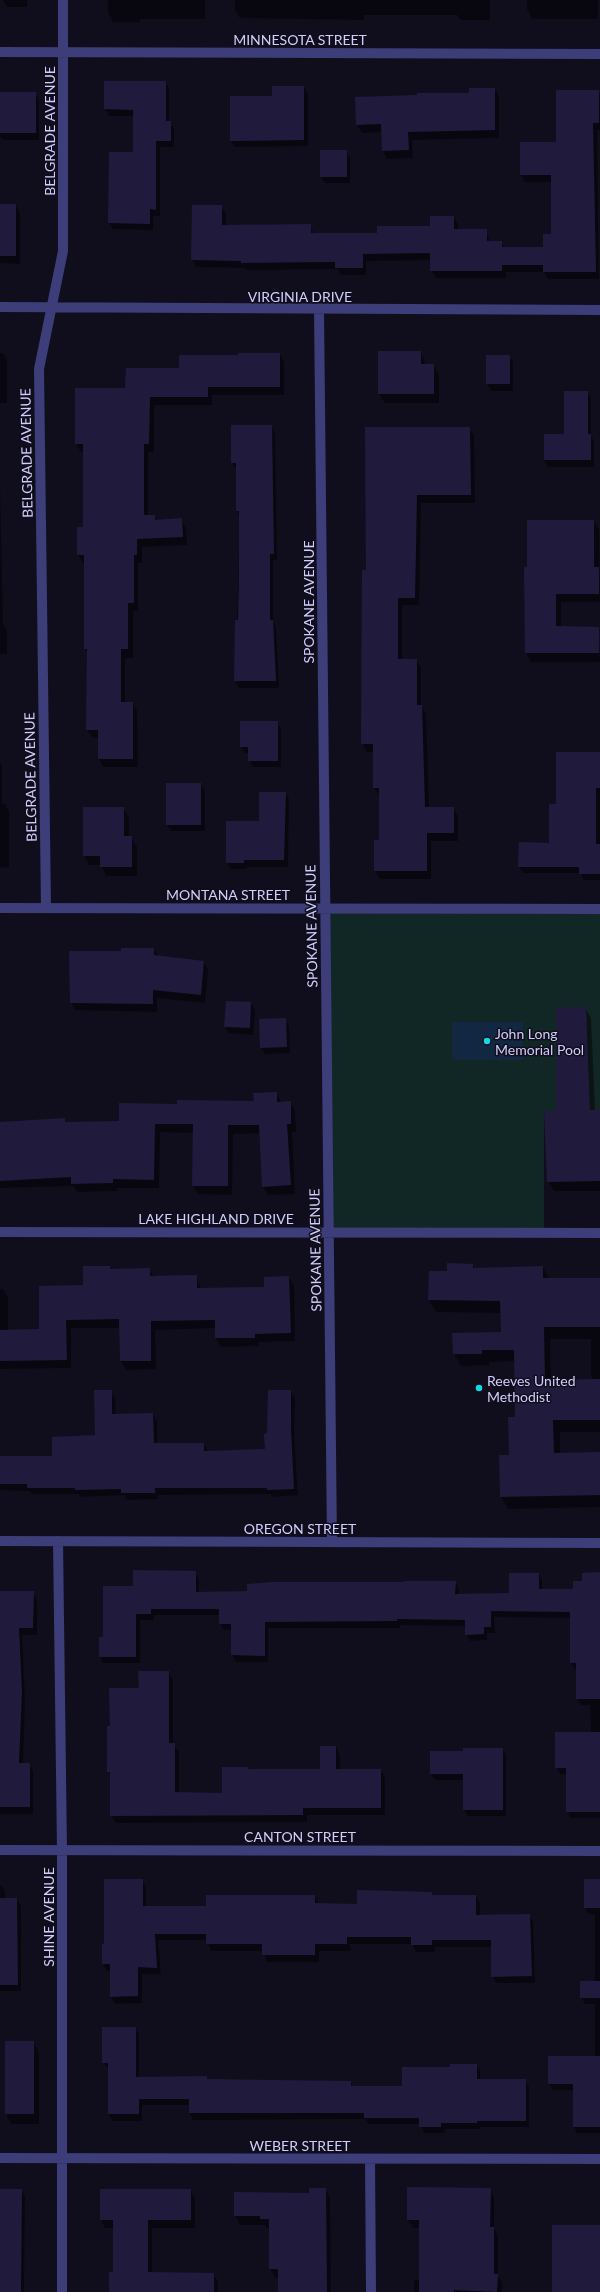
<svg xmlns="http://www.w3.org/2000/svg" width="600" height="2292" font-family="Lato,sans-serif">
  <rect width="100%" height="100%" fill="#100e1d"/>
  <!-- green -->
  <path fill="#112725" d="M324,908l276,1v201l-56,1v122h-215z"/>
  <!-- water -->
  <path fill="#122742" d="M452,1022h71v38h-71z"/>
  <!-- shadow -->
  <path fill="#0007" fill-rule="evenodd" d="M3,0h24v7h-20z
    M108,0h97v19h-65v3h-27l-5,-9z
    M235,0h255v20h-29l-4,-5h-93v5l-124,-2 -5,-8z
    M527,0h71v19h-66l-5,-10z
    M105,82h60l4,6v34l5,6v19h-14v69h-7v14l-40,-1 -4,-6 25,-70v-37h-25l-4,-7z
    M304,87l4,7v52l-73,1 -4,-6z
    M495,89l4,8v41l-87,2 1,18 -26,1 -4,-8 -1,-19 -20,1 -5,-8 -1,-27 114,-4z
    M598,91l2,3v36h-3l2,149h-51l-4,-7h-38v6h-70l-5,-8v-10l-65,1v14h-25l-3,-6 -91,1 -2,-2 -49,-1 -4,-8 29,-53 5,8v12l84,-1 4,9h64l53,-7 23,-10 4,7v6h28l4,12h11l4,6h39l8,-13v-53h-27l-4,-7 36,-32z
    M35,93l4,7v40h-36l-3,-4v-42z
    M346,151l4,7v25h-25l-4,-6z
    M0,205h16l4,8v51l-20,-1z
    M421,352l5,13h8l5,10v28h-54l-6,-9z
    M0,353h3l4,8v42h-7z
    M280,354l4,8v33h-72v10h-58v47h-6v64h6l3,5 24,-2 5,9 1,17 -45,2v16h-4v48h-5v47h-8v45h8l4,8 1,56h-35l-4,-8v-21h-7l-5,-8 1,-76 -3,-5v-86h-2l-5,-9 6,-26v-76h-3l-5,-8v-55h50l54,-20v-13z
    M487,356h22l4,6v29h-22l-4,-7z
    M587,392l4,6v38l3,5v26h-46l-4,-7v-25h21z
    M232,426h39l4,7 2,127h-4v61l3,7 3,60h-40l-4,-7 5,-164 -3,-6v-41l-5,-7z
    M366,428h103l5,8 1,67h-54l-2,102h-17v55h14l5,8v38l5,8 3,94h24l5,8v25h-27v38h-51l-5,-8 5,-30v-45l-6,-8v-36h-7l-5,-9 5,-172z
    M0,484l3,139 4,8v23h-7z
    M594,521l5,9 1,72h-39v25l37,1 2,34h-69l-5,-9 2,-85z
    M277,722l4,7v38h-28l-4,-7v-7h-4l-4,-7z
    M600,753v127h-16l-4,-7h-57l-4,-6 31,-23 7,-39z
    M0,763l2,4v37h3l4,7v56l-9,1z
    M201,784l4,7v40h-34l-4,-6z
    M285,793l4,6 -1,68h-41v2h-17l-3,-7z
    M123,808l6,10v19h2l6,10v29h-31l-5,-11h-12l-5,-10z
    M154,949l4,7 46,6 4,8 -3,33 -48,-5v14l-82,-2 -4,-8 51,-50z
    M251,1003l4,7 -2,25 -24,-2 -4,-6z
    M585,1008l6,10 4,93h5v80h-46l-6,-10z
    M285,1019l4,7 1,27 -25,1 -4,-6z
    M276,1093l5,9h9l5,9 1,21h-4l3,62 -27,1 -5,-8 -3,-54 -27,1 -1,61 -34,-1 -5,-8 1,-53 -34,-1 -1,56h-42v3l-40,1 -3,-6 -74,2v-65l64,-4 2,4 54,-2 58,-16 77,-3z
    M473,1265l2,4 68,-2 6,12h51v153h-40v22l40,-1v54l-92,2 -7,-12 15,-79 -1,-57 -26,1v3l-28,1 -7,-12 -1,-20 49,-1 -1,-20 -65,-1 -7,-12 1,-28h18zM550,1339h41v37l3,4 -43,1z
    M109,1267l2,3 38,-1 5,8 42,-1 5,13 64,-1 24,-11 5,9 1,55 -36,1v4l-38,1 -5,-9v-10l-61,2 1,39 -30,1 -5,-9 -1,-33h-49v40l-71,1v-80h3l5,9v33l32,-1 44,-44z
    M111,1391l4,7 1,17 37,-1 4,7v23h47l4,7 58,-1 2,-16 23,-43 4,7 -1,39 4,58 -26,2 -1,-3 -113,1v4l-31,1 -3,-5 -44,2 -1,-3h-47l-2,-3 -30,-1v-34l53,1 43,-21z
    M195,1572l4,7v14l256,-11 4,7v6l51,-2 29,-19 3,6v10h32l9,-8 17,-9v245h-29l-4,-6v-38h-7l-4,-7 35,-34 -1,-28h-9l-4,-6v-30h-2l-4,-6v-45l-77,-1 1,16h-8v7l-17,1 -4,-7v-8l-66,-1v3h-132v34h-32l-4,-7v-25h-8l-4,-6v-9h-66v5h-14v43h-37l-3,-7 4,-18 30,-52z
    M0,1592h33l4,8v35h-15l3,64 -2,65h6l4,7v43h-33z
    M168,1672l5,8v64l6,8v41l44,1 25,-26 1,2h72l15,-23 4,8v15h41l4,8v37h-78v7l-191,1 -5,-8v-38l-3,-6 3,-44 29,-38z
    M503,1749l3,6v61h-38l-4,-6v-30h-29l-4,-6 33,-22z
    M142,1880l4,7v20h61l108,-11 4,8 39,1 73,-12 2,3h43l4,7v13l49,-1 4,7 2,61h-39l-4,-7v-29h-57v5h-19l-4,-8h-62l1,7h-32v11h-52l-4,-11h-52l-4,-11h-49l3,34h-19v29l-27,1 -4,-7v-26h-4l-4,-7 2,-19z
    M600,1880v253h-23l-3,-6v-37h-21l-4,-6 46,-27v-53h-10l-4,-7 14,-15v-68h-7l-3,-7z
    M0,1884l5,7v8h12l4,7v85h-21z
    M135,2028l4,6v44l67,-1 2,3 142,2 3,5h50l48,-19 25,-3 4,6v9h45l4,7v40h-49v2h-35v4h-21l-4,-9h-52l-3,-5 -172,1 -3,-7v-8h-48v16h-30l-3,-7v-45l-6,-7z
    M6,2042h27l6,10v72h-28l-5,-10z
    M325,2189l5,9 1,94h-52v-14h-4l-5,-9v-41h-4l-1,-3h-25l-5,-10z
    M490,2189l4,8v31l4,8v40l4,7v9h-88v-12h6v-52h-7l-5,-8z
    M0,2190h21l4,6 -1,96h-24z
    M101,2190h89l5,8v30h-43v45l61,1 5,8v10h-108l4,-19v-45h-9l-4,-8z"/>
  <!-- building -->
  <path fill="#201b3d" d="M104,81h62v40h5v20h-15v69l-6,-1v15l-42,-1 1,-71h24v-42l-29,-1z
    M272,86h32v54l-74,1v-45h42z
    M469,88h26v42l-87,2 1,18 -27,1 -1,-27 -25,1 -1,-28 62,-2v-2h52z
    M556,90h43v33h-6l3,149h-53v-7h-41v6h-72v-18l-67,1v14h-28v-6l-94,1v-2l-50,-1 1,-55h30v20l89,-1v9h66v-7h53v-10h24v13h33v12h15v6h41v-13h8v-59h-31v-33h36z
    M0,92h36v41h-36z
    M320,150h27v27h-27z
    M0,204h16v52h-16z
    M378,351h43v13h13v30h-56z
    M238,353h42v34h-72v10h-58l-1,47h-5v71h11v5l27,-2 1,19 -46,2v16h-3v48h-6v46h-7v53h12v57h-35v-29h-12l1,-81h-3v-94h-7v-28h6v-83h-8v-56h50l1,-20h53v-13h59z
    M486,355h24v29h-24z
    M564,391h24v43h3v26h-47v-26h20z
    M231,425h41l2,129h-4v66h3l3,61h-42l1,-61h3l1,-50v-59h-3v-48h-5z
    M365,427h105l1,68h-54l-2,103h-17v61h19v46h5l3,102h29v26h-27v38h-53v-31h5v-52h-6v-44h-12l1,-174h4z
    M527,520h67v47h5v27h-43v32l43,1v26h-74l-1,-86h3z
    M240,721h38v40h-30v-14h-8z
    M556,752h44v36h-4v56h4v30h-21v-7h-61l1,-25 30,1v-39h7z
    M166,783h35v42h-35z
    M259,792h27l-2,68h-40v3h-18v-42h33z
    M83,807h41v29h8v31h-32v-11h-17z
    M121,948h33v7l50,6 -3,34 -48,-5v14l-83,-1 -1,-52h52z
    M226,1001l25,1 -1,26 -26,-1z
    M586,1007l4,103h10v71l-53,1 -3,-71h12v-103z
    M286,1018l1,29 -27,1 -1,-29z
    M277,1092v10l14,-1v23h-4l4,61 -29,2 -3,-62h-31v61h-36l1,-62h-38l-1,56 -41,-1v4l-42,1v-7l-71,4v-59l65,-4v4l54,-1v-18l58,1v-4l77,1 -1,-8z
    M447,1263l26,1v4l70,-2v12h57v49h-56l1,53 55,-1v41h-47l1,33 46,-1v43l-100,2 -1,-42h10l-1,-38h7l-1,-67h-32v4h-29l-1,-21 49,-1 -1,-31 -72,-1 1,-29h18z
    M83,1266h27v3l40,-1v8l47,-1v13l67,-1v-10l25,-1 2,57 -36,1v4h-40v-18l-64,1v40h-31l-1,-42 -53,1 1,40 -67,1v-31l39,-1v-43l44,-1z
    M94,1390h18v24l41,-1 1,30h50v8l61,-2 -1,-15 3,-1 1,-43h23v39l3,60 -27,1v-2h-112v5h-34v-4l-46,1v-2h-48v-4h-27v-28h52v-19l43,-2z
    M133,1570l63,1v21l51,-1v-7l24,-2h133v-1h52l-1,13 54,-1v-20h30v16h34v-8h9v-8l18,-1v127h-24v-36h-6v-51l-79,-1v16h-7v7l-19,1v-15l-68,-1v2l-132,1v34l-34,-1v-31h-12v-15h-68v5h-15v43h-37v-20h4v-51h30z
    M0,1591h34l-1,37h-14l3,63 -3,72h11v44h-30z
    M138,1671h31v72h6v49l47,1v-26h26v2h72v-23h16v23h45v39h-78v7l-193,1v-44h-3v-46h3l-1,-38h30z
    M555,1732h45v80h-34v-44h-11z
    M463,1748h40v62h-40v-36h-33v-23h33z
    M104,1879h39v27h63v-11h109v8l42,1v-14l75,2v3h44v20l54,-1 2,62 -41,1v-37h-59v5h-21v-8h-64v7h-32v11h-53v-11h-56v-10h-51l2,34 -19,-1v29l-28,1v-33h-8v-20h2z
    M584,1879h16v29h-16z
    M0,1898h17l1,87h-18z
    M580,1981h20v17h-20z
    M102,2027h34v50l71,-1v3l144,2v5h51v-19h48v-3h27v15h49v42h-49v2h-36v4h-22v-9h-55v-5h-175v-14h-50v15h-31v-51h-6z
    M5,2041h29v73h-29z
    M548,2056h52v71h-27v-43h-25z
    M407,2187l84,1 -1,39h4v47h4l-1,18 -43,-2v2h-35v-72h-12z
    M309,2188h17l1,104h-49v-23h-9v-50h-9v-3h-26v-24l75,1z
    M0,2189h22l-1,103h-21z
    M100,2189h91v31h-43v52l66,1v19h-105v-20h4v-52h-13z
    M552,2225h48v67h-48z"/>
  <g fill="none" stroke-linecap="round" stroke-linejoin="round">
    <!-- minor -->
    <path stroke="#3c3d79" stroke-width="10" d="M0,52l600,2
      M0,307l600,3
      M319,310l13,1232
      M0,908l600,1
      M46,908l-7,-539 24,-118v-251
      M0,1232l600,1
      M0,1541l600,2
      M58,1541l4,309v442
      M0,1850l600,1
      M0,2158l600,1
      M370,2159l1,133"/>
  </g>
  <!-- markers -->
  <g fill="#13d7e2" stroke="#100e1d" stroke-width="1.5">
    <circle cx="487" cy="1041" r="4"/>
    <circle cx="479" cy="1388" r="4"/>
  </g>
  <g text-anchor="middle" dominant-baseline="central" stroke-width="3" stroke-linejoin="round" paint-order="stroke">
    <!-- street labels -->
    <g font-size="14" fill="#d1cefb" stroke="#100e1d">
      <text x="300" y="39">MINNESOTA STREET</text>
      <text transform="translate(49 131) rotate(-90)">BELGRADE AVENUE</text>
      <text x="300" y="296">VIRGINIA DRIVE</text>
      <text transform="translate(26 453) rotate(-91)">BELGRADE AVENUE</text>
      <text transform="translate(308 602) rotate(-90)">SPOKANE AVENUE</text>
      <text transform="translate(30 777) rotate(-91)">BELGRADE AVENUE</text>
      <text x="228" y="894">MONTANA STREET</text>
      <text transform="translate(311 926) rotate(-91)">SPOKANE AVENUE</text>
      <text x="216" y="1218">LAKE HIGHLAND DRIVE</text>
      <text transform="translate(315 1250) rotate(-91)">SPOKANE AVENUE</text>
      <text x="300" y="1528">OREGON STREET</text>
      <text x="300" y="1836">CANTON STREET</text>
      <text transform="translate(48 1917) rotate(-90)">SHINE AVENUE</text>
      <text x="300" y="2145">WEBER STREET</text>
    </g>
    <!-- poi labels -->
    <g font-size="14" fill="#d1cefb" stroke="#100e1d" text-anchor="start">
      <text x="495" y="1033">John Long<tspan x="495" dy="16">Memorial Pool</tspan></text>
      <text x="487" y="1380">Reeves United<tspan x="487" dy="16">Methodist</tspan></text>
    </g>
  </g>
</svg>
